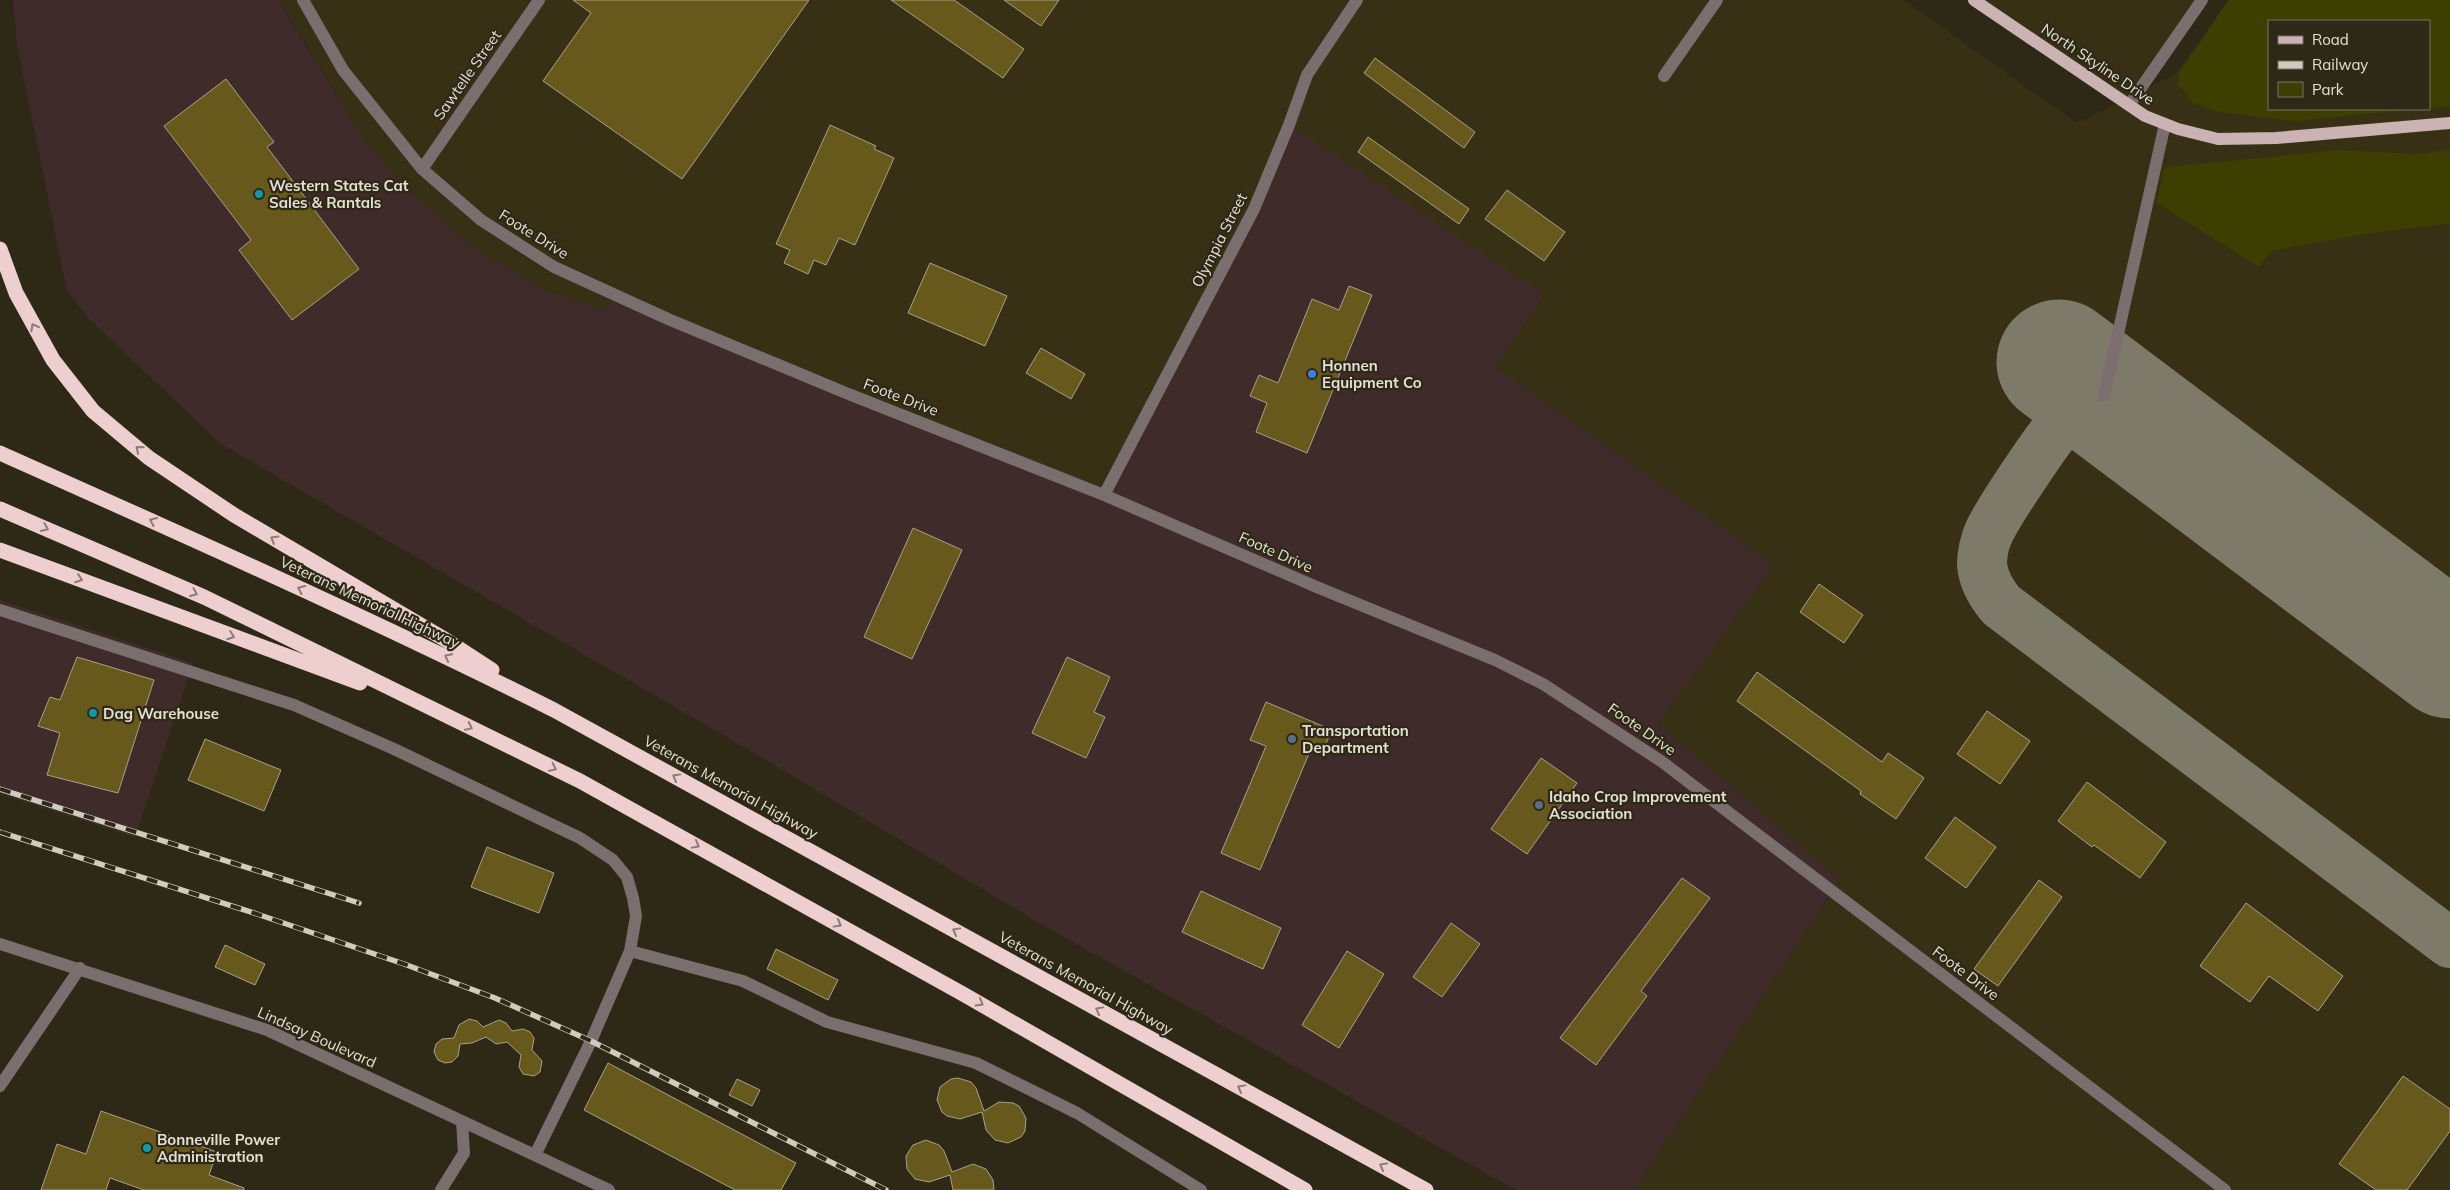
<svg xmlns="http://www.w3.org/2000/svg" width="2450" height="1190" font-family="Mulish,sans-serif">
  <rect width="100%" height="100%" fill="#2e2916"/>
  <!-- built -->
  <path fill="#373015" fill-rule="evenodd" d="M279,0h1625l173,123 45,-22 -146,-101h226l-63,92 38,-19 51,-73h222v1190h-817l207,-310 -182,-156 116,-159 -280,-199 49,-71 -439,200 -559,-205 -65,-38 -70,-59 -46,-53zM2269,21h160v88h-160z"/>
  <!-- industrial -->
  <path fill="#3f2b29" d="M13,0h265l86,140 46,53 70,59 65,38 58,20 15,-14 486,198 185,-369 255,170 -49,72 279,198 -116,159 182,156 -207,310h-117l-472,-264 -278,-166 -545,-316 -132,-125 -22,-28 -50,-246z
    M0,600l193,63 -58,174 -135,-43z"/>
  <!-- green -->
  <path fill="#3d3f00" d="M2229,0h221v106l-21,2v-87h-160v88h149l-124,12 -20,-2 -60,-8 -21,-8 -15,-19 1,-11z
    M2338,150l78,4 34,-4v73l-85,11 -94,17 -12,16 -102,-64 6,-32 4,-4z"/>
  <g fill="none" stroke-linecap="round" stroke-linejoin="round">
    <!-- taxiway -->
    <path stroke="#7e7a6a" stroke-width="50" d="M2117,406c-16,-4 -29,-4 -44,5 -14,8 -74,101 -83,119 -5,10 -8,24 -8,34 1,15 10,30 19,41l449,338"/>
    <!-- runway -->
    <path stroke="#7e7a6a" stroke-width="125" d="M2059,362l391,294"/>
  </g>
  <!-- building -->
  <path fill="#67581c" stroke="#a8a28b" d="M573,0h236l-127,179 -139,-98 48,-68z
    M891,0h63l70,49 -21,29z
    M1004,0h55l-18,26z
    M1375,58l100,74 -11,16 -100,-75z
    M226,79l48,63 -7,5 92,122 -67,51 -53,-70 12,-10 -87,-114z
    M830,125l46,21 -2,3 20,9 -39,87 -16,-7 -13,27 -12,-5 -6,14 -24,-11 6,-13 -14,-6z
    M1368,137l101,72 -10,15 -101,-72z
    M1507,190l58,42 -21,29 -59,-42z
    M930,263l77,33 -22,50 -77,-33z
    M1349,286l23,9 -65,158 -51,-21 11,-29 -17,-7 9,-21 19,8 34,-84 27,11z
    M1041,348l44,26 -14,25 -45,-26z
    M913,528l49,22 -50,109 -48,-22z
    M1819,584l44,31 -19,28 -44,-31z
    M77,657l77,23 -36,113 -71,-18 13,-42 -22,-7 12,-29 10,3z
    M1067,657l43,20 -16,35 11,5 -19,41 -54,-25z
    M1757,672l125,90 6,-9 36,25 -28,41 -36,-25 1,-3 -124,-90z
    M1266,702l66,28 -8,18 -11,-4 -53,126 -39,-17 45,-107 -16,-6z
    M1987,711l43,30 -30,43 -43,-30z
    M205,739l76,31 -17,41 -76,-31z
    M1541,758l36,25 -50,71 -36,-25z
    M2087,782l79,60 -26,36 -46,-33 -2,2 -34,-26z
    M1955,817l41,30 -30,41 -41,-30z
    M487,847l67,26 -15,40 -68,-26z
    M1682,878l28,20 -69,93 6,5 -51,69 -36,-27z
    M2039,880l23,17 -64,89 -24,-17z
    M1201,891l80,37 -18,41 -81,-37z
    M2246,903l97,73 -25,35 -49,-35 -19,26 -50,-36z
    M1451,923l29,21 -38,53 -29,-20z
    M225,945l40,19 -10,21 -40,-18z
    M776,949l62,31 -10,20 -61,-31z
    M1347,951l37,23 -45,74 -37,-23z
    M469,1019l8,2 6,6 16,-7 7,3 6,8 11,-2 7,3 4,6 -2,12 10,11 -2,11 -6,4 -11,-2 -4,-7 2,-12 -14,-13 -11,2 -10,-7 -14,6 -12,1 -2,12 -6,6 -7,1 -7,-3 -4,-8 2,-8 6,-5 12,-1 5,-13z
    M608,1063l188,100 -15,27h-46l-151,-80z
    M2403,1076l47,33v22l-43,59h-31l-37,-26z
    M958,1078l13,4 5,6 8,23 15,-9 14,1 6,3 7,12 -1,13 -4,6 -13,6 -13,-3 -9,-10 -4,-18 -22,7 -13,-3 -5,-4 -5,-12 3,-13 11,-8z
    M737,1079l23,11 -8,16 -23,-11z
    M101,1111l116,41 -8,23 35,13v2h-100l-34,-12 -4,12h-65l16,-46 29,10z
    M926,1140l13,5 5,6 8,21 21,-8 13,5 7,11 1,10h-41l-3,-15 -21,7 -14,-3 -8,-10 -1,-13 7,-11z"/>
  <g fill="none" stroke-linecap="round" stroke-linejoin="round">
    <!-- minor -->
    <path stroke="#7a6e6e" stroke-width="12" d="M303,0l40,70 79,99 59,51 73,47 114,52 178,74 258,102 215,93 176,72 48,24 118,77 564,429
      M1664,76l53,-76
      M2129,105l73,-105
      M422,169l117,-169
      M2104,396l61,-272
      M1104,495l150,-286 35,-84 18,-50 50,-75
      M0,610l294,95 100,44 186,89 33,22 14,17 6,21 3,18 -6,35 -39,90 -56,114
      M0,944l267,86 342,160
      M630,951l113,30 84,41 149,41 101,50 124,77
      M0,1086l80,-118
      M441,1190l23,-37 -2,-32"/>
    <!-- major -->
    <path stroke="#ccb3b3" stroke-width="12" d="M1974,0l171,116 33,13 40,10 58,-1 174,-15"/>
    <!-- highway -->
    <path stroke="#eccfce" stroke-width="15" d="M0,249l16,44 37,67 40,51 56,47 85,57 212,125 46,30
      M0,453c186,83 372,166 554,257l872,480
      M0,509l204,88 376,184 383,213 342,196
      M0,550l360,133"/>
    <defs>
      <path id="rail" d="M0,789l359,114
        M0,832l257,82 147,50 91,34 96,43 295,149"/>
    </defs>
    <!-- rail casing -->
    <use href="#rail" stroke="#ceccbf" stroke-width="5.5"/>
    <!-- rail -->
    <use href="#rail" stroke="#2e2916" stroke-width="4" stroke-dasharray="11" stroke-linecap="butt"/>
  </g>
  <!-- one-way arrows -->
  <defs><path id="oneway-chevron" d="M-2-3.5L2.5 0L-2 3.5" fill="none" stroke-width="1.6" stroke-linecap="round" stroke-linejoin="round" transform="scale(1.25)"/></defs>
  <g stroke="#8d7c72">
    <use href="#oneway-chevron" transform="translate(34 327) rotate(-119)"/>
    <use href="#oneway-chevron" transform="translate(139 449) rotate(-140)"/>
    <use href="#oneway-chevron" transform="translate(153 521) rotate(-156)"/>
    <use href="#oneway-chevron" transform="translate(45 528) rotate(23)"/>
    <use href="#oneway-chevron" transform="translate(274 539) rotate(-149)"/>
    <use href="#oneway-chevron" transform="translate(79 579) rotate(20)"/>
    <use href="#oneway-chevron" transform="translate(301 589) rotate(-155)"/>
    <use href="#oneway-chevron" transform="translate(194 593) rotate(23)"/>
    <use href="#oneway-chevron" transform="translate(231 636) rotate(20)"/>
    <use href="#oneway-chevron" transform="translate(448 657) rotate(-153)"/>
    <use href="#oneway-chevron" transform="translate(469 727) rotate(26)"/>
    <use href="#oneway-chevron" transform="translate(553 768) rotate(26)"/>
    <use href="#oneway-chevron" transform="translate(676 777) rotate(-151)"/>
    <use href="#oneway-chevron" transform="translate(696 845) rotate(29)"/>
    <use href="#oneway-chevron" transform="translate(838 924) rotate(29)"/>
    <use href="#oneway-chevron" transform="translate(956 931) rotate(-151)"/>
    <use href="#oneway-chevron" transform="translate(980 1003) rotate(30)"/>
    <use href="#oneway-chevron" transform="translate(1099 1010) rotate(-151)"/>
    <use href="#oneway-chevron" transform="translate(1241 1088) rotate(-151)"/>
    <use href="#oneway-chevron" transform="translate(1383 1166) rotate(-151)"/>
  </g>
  <!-- markers -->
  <g fill="#0f9aa8" stroke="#2e2916" stroke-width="2">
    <circle cx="259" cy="194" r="5"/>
    <circle cx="93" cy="713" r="5"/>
    <circle cx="147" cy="1148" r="5"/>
  </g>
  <circle fill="#3f7fe0" stroke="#2e2916" stroke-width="2" cx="1312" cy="374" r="5"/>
  <g fill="#5c6f8a" stroke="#2e2916" stroke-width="2">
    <circle cx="1292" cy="739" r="5"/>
    <circle cx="1539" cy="805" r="5"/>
  </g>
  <g text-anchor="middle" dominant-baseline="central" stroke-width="4.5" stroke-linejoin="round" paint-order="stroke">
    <!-- street labels -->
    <g font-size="15" fill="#e2e0d4" stroke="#2e2916">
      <text transform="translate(2098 64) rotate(34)">North Skyline Drive</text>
      <text transform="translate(467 75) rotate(-55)">Sawtelle Street</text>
      <text transform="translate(534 234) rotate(32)">Foote Drive</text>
      <text transform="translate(1219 240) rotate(-63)">Olympia Street</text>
      <text transform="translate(901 397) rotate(21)">Foote Drive</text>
      <text transform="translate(1276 552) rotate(24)">Foote Drive</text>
      <text transform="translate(370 602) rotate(25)">Veterans Memorial Highway</text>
      <text transform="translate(1642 729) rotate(35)">Foote Drive</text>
      <text transform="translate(731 787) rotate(29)">Veterans Memorial Highway</text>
      <text transform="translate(1966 973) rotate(37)">Foote Drive</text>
      <text transform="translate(1086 983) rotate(29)">Veterans Memorial Highway</text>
      <text transform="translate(317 1037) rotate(24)">Lindsay Boulevard</text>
    </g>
    <!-- poi labels -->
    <g font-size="15" font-weight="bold" fill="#e2e0d4" stroke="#2e2916" text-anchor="start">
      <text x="269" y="185">Western States Cat<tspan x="269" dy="17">Sales &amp; Rantals</tspan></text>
      <text x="1322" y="365">Honnen<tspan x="1322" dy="17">Equipment Co</tspan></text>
      <text x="103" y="713">Dag Warehouse</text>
      <text x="1302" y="730">Transportation<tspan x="1302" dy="17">Department</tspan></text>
      <text x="1549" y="796">Idaho Crop Improvement<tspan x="1549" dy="17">Association</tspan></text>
      <text x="157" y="1139">Bonneville Power<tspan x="157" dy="17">Administration</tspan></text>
    </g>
  </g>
  <!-- legend -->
  <rect x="2268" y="20" width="162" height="90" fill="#2e2916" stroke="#767262"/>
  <rect x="2278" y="36" width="25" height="8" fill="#ccb3b3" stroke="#767262"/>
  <text x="2312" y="45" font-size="15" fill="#e2e0d4">Road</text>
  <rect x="2278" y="61" width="25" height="8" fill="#ceccbf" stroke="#767262"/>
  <text x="2312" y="70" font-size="15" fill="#e2e0d4">Railway</text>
  <rect x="2278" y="82" width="25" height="15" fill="#3d3f00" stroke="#767262"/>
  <text x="2312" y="95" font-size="15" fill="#e2e0d4">Park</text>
</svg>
